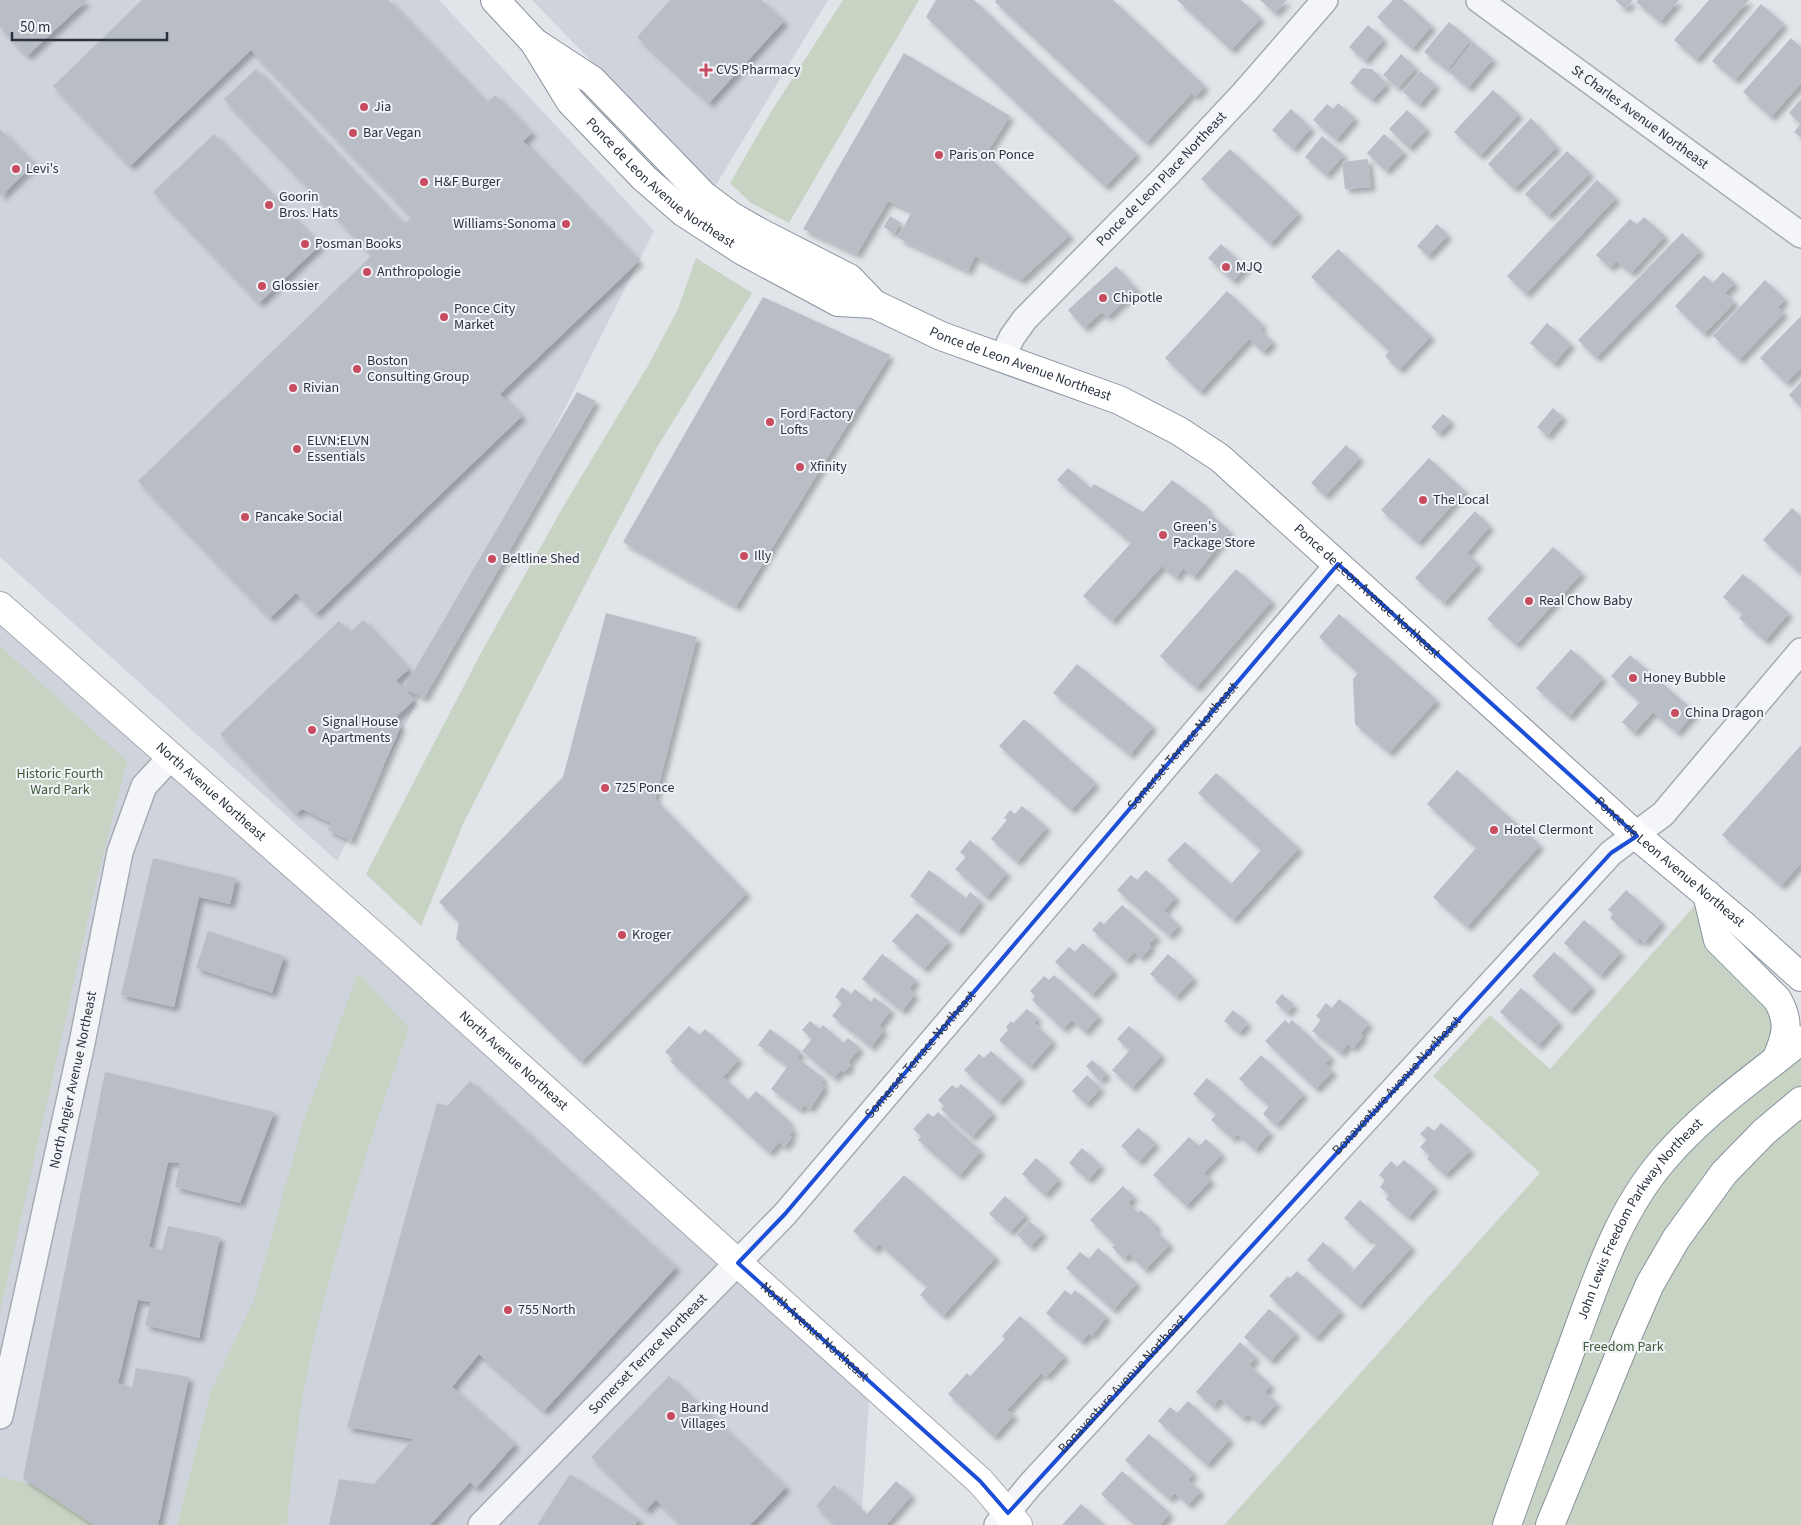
<svg xmlns="http://www.w3.org/2000/svg" width="1801" height="1525" font-family="'Source Sans 3',sans-serif">
  <defs>
    <filter id="shadow"><feDropShadow dx="4.5" dy="4.5" stdDeviation="2.5" flood-color="#0004"/></filter>
  </defs>
  <rect width="100%" height="100%" fill="#e1e4e9"/>
  <!-- built -->
  <path fill="#cfd3db" d="M0,0h439l215,231 -317,630 -337,-304z
    M532,0h296l-114,188z
    M0,606l870,779 -9,140h-861z"/>
  <!-- green -->
  <path fill="#c7d3c3" d="M843,0h76l-130,223 -38,-20 -21,-20 41,-71z
    M696,258l56,35 -96,156 -48,91 -145,284 -42,102 -55,-52 115,-221 82,-146 86,-143 29,-55z
    M0,646l127,115 -31,122 -96,429z
    M1696,904l105,126v495h-577l316,-352 -107,-97 57,-61 60,54z
    M358,973l51,55c-34,96 -65,192 -90,291 -17,67 -26,137 -32,206h-110l34,-134 43,-91 49,-177z
    M0,1476l85,25 35,24h-120z"/>
  <!-- building -->
  <path fill="#b9bec6" filter="url(#shadow)" d="M0,0h87l-60,56 -27,-29z
    M142,0h246l99,103 8,-8 37,38 -9,8 116,120 -139,133 22,22 -206,198 -20,-21 -26,25 -132,-137 234,-226 -148,-156 32,-30 148,156 8,-8 -161,-167 -121,116 -77,-80z
    M670,0h91l23,21 -75,82 -72,-66z
    M936,0h38l163,154 -32,33 -179,-170z
    M996,0h117l92,86 -10,11 -3,-4 -46,50 -151,-141z
    M1177,0h64l20,18 -30,32z
    M1260,0h27l-12,13z
    M1393,0h10l29,26 -20,23 -35,-32z
    M1615,0h18l-8,9z
    M1638,0h41l-19,22 -24,-20z
    M1709,0h40l-53,60 -22,-20z
    M1761,4l23,20 -49,56 -23,-19z
    M1449,22l22,18 -24,30 -23,-18z
    M1368,25l16,14 -19,22 -16,-14z
    M1791,38l10,9v36l-30,34 -28,-25z
    M1473,42l20,17 -25,29 -19,-16z
    M904,53l106,63 -24,38 84,81 -49,45 -46,-24 -7,15 -70,-33 14,-27 -24,-10 -31,53 -54,-25z
    M1401,54l15,14 -18,20 -15,-13z
    M1362,68l10,1 15,15 -15,16 -22,-17z
    M1420,71l16,14 -17,20 -16,-13z
    M1493,90l26,24 -39,42 -26,-24z
    M1801,99v38l-7,-5 7,-8 -12,-11z
    M1338,103l17,15 -19,22 -23,-20 14,-16 6,5z
    M1291,109l20,19 -18,21 -21,-19z
    M1407,110l20,19 -18,19 -20,-19z
    M1531,118l26,29 -43,42 -26,-25z
    M0,129l34,35 -34,33z
    M214,134l106,111 -61,58 -106,-111z
    M1384,134l20,18 -18,19 -19,-18z
    M1322,136l22,19 -18,20 -21,-18z
    M1230,149l69,64 -29,31 -69,-65z
    M1567,151l23,22 -42,43 -23,-22z
    M1368,159l3,28 -26,2 -3,-27z
    M1597,180l19,18 -90,96 -19,-18z
    M890,216l11,7 -7,11 -10,-7z
    M1644,217l21,19 -34,37 -15,-12 -6,7 -14,-13 34,-36 7,5z
    M1437,224l11,11 -20,21 -11,-10z
    M1682,233l18,18 -104,107 -18,-18z
    M1221,244l25,23 -13,14 -25,-23z
    M1338,249l93,87 -32,34 -14,-14 4,-5 -78,-74z
    M1116,266l21,23 -30,28 -5,-5 -18,16 -16,-18z
    M1723,272l12,11 -10,10 10,9 -31,32 -29,-28 29,-31 9,8z
    M1765,280l20,19 -7,8 6,6 -45,47 -26,-24z
    M1227,291l36,34 -3,4 13,13 -10,10 -14,-13 -49,53 -35,-34z
    M763,297l127,58 -154,252 -113,-65z
    M1801,316v52l-15,15 -26,-25z
    M1547,323l24,21 -17,20 -24,-21z
    M1801,382v25l-12,-12z
    M577,392l19,9 -172,297 -20,-10z
    M1553,408l10,9 -16,19 -10,-9z
    M1443,414l8,7 -12,13 -8,-7z
    M1346,445l14,13 -35,38 -14,-13z
    M1429,458l36,33 -47,52 -37,-33z
    M1068,468l23,20 3,-4 49,28 29,-32 37,28 -2,3 23,20 -36,46 -11,-9 -7,10 -14,-12 -50,55 -29,-25 48,-53 -74,-63z
    M1792,508l9,9v57l-38,-34z
    M1475,511l15,15 -23,27 12,11 -35,39 -29,-25z
    M1553,547l29,26 -66,72 -29,-26z
    M1236,569l36,32 -76,87 -36,-32z
    M1743,574l46,39 -24,28 -26,-23 4,-4 -20,-17z
    M606,613l91,24 -42,162 92,94 -166,169 -125,-123 3,-17 -20,-20 124,-125z
    M1339,614l98,86 -48,53 -34,-29 -2,-45 5,-6 -39,-36z
    M363,620l46,49 -13,11 18,20 -20,19 7,7 -50,115 -23,-11 3,-7 -29,-14 -6,5 -76,-80 119,-113 11,11z
    M1571,649l32,29 -34,39 -33,-29z
    M1630,655l65,57 -18,21 -24,-21 -19,21 -12,-11 18,-20 -29,-26z
    M1077,664l76,62 -23,29 -77,-62z
    M1024,719l72,64 -25,27 -72,-64z
    M1801,745v118l-20,23 -59,-51z
    M1457,770l83,75 -73,82 -34,-30 43,-49 -49,-44z
    M1216,773l83,75 -66,72 -66,-60 18,-18 46,42 30,-34 -63,-57z
    M1022,806l25,21 -30,35 -26,-23 16,-19 -3,-2 6,-8 5,4z
    M970,840l37,33 -21,24 -31,-28 11,-12 -6,-5z
    M153,858l83,20 -6,26 -31,-7 -25,110 -53,-12z
    M929,870l37,28 4,-6 11,9 -23,31 -48,-36z
    M1146,870l30,27 -12,14 15,14 -10,11 -52,-46 14,-15 6,5z
    M1626,890l36,32 -18,21 -4,-5 -3,4 -27,-24 3,-4 -5,-4z
    M1122,905l35,31 -8,8 2,3 -10,11 -7,-6 -8,9 -34,-31 8,-9 4,3z
    M917,913l32,28 -25,28 -32,-28z
    M1584,920l37,32 -21,24 -36,-33z
    M208,931l76,25 -12,37 -76,-25z
    M1083,943l31,28 -22,24 -37,-33 14,-15 6,5z
    M1554,952l38,35 -22,24 -38,-35z
    M882,954l34,26 -7,9 6,5 -13,17 -40,-32z
    M1168,954l26,24 -18,19 -26,-23z
    M1054,975l45,41 -14,16 -13,-12 -9,9 -31,-29 3,-4 -5,-5 14,-15 5,4z
    M842,987l9,7 4,-5 16,13 3,-5 17,13 -12,16 5,4 -13,17 -39,-31 10,-13 -7,-6z
    M1521,988l38,34 -21,24 -38,-34z
    M1282,994l12,11 -7,8 -12,-11z
    M1339,999l30,24 -8,10 2,3 -10,12 -5,-4 -7,9 -29,-22 9,-11 -5,-4 10,-13 6,5z
    M1027,1009l11,9 -4,5 19,18 -23,26 -31,-27 9,-10 -2,-3 5,-6 2,2z
    M1233,1010l15,13 -9,10 -15,-12z
    M1285,1020l4,4 3,-4 39,37 -6,7 8,7 -17,18 -51,-48z
    M810,1021l10,8 3,-4 20,18 5,-5 12,10 -12,14 3,3 -7,7 -3,-2 -7,8 -32,-27 10,-12 -10,-9z
    M689,1026l10,9 6,-6 34,30 -16,18 25,23 8,-9 34,31 -2,3 6,5 -5,5 3,2 -8,10 -5,-5 -10,11 -99,-92 3,-2 -8,-7z
    M1129,1026l33,29 -30,33 -20,-18 18,-20 -13,-11z
    M770,1029l31,23 -4,6 27,20 -3,5 4,3 -15,23 -6,-4 -4,5 -29,-21 17,-23 -30,-21z
    M991,1051l30,27 -22,24 -35,-32 15,-16 5,4z
    M1261,1055l43,39 -28,31 -13,-11 6,-8 -30,-27z
    M1092,1060l15,14 -7,7 -14,-15z
    M105,1072l169,40 -34,91 -65,-16 5,-24 -12,-1 -19,85 13,3 6,-24 52,11 -21,101 -54,-13 6,-23 -13,-2 -20,83 14,5 4,-20 53,9 -31,148h-64l-71,-47z
    M1087,1075l14,13 -15,16 -14,-13z
    M1207,1078l63,54 -15,18 -18,-16 -4,5 -22,-19 5,-6 -23,-20z
    M470,1081l206,186 -132,144 -65,-57 -27,33 63,57 -39,44 -6,-6 -40,43h-101l10,-46 35,5 39,-45 -66,-12 90,-324 10,3z
    M961,1084l32,29 -21,24 -31,-28 3,-3 -6,-6 14,-15 5,4z
    M938,1112l43,39 -22,25 -41,-36 3,-4 -8,-7 15,-16 5,4z
    M1441,1123l30,27 -26,25 -18,-16 3,-3 -10,-9 7,-7 -7,-6 8,-8 6,5z
    M1138,1128l18,15 -17,19 -18,-16z
    M1189,1137l10,9 7,-7 16,15 -18,19 7,7 -25,26 -33,-31z
    M1082,1148l19,17 -13,15 -19,-17z
    M1036,1158l23,21 -14,16 -23,-21z
    M1404,1160l31,27 -27,31 -22,-19 3,-4 -9,-8 5,-7 -6,-5 12,-14 6,6z
    M904,1175l92,82 -53,59 -23,-21 7,-8 -48,-43 -5,6 -21,-19z
    M1123,1186l11,11 -6,6 10,10 3,-3 16,16 -3,3 16,15 -25,26 -16,-16 -5,5 -12,-12 3,-2 -25,-25z
    M1005,1196l21,19 -16,17 -21,-18z
    M1360,1200l52,47 -53,59 -52,-46 16,-18 26,23 -2,2 5,5 25,-28 -6,-6 -3,2 -24,-22z
    M1029,1221l14,12 -13,14 -13,-12z
    M1098,1248l39,35 -24,27 -47,-42 14,-16 9,7z
    M1297,1271l44,40 -25,27 -47,-42 19,-20 2,2z
    M1065,1290l6,5 4,-5 32,26 -15,20 -3,-3 -7,9 -36,-29z
    M1269,1309l27,24 -25,28 -27,-24z
    M1020,1316l45,40 -19,21 -5,-4 -34,37 7,5 -20,22 -46,-43 19,-21 3,3 35,-37 -3,-3z
    M1240,1342l16,15 -7,8 22,20 -6,7 12,11 -18,20 -11,-9 -5,5 -23,-21 -7,9 -17,-15z
    M669,1376l117,111 -36,38h-68l-26,-25 -10,10 -55,-53z
    M1188,1401l42,38 -23,26 -49,-44 12,-14 7,6z
    M1149,1434l45,39 -6,7 13,11 -13,14 -13,-12 -6,6 -44,-39z
    M1122,1471l48,42 -10,12h-25l-34,-31z
    M570,1474l69,45 -4,6h-98z
    M896,1481l16,14 -26,30h-49l-21,-19 18,-21 33,29z
    M1081,1504l24,21h-43z"/>
  <g fill="none" stroke-linecap="round" stroke-linejoin="round">
    <defs>
      <g id="minor">
        <path id="s1" d="M1479,0l322,235"/>
        <path id="s2" d="M1002,358l10,-21 13,-18 142,-144 77,-82 81,-93"/>
        <path id="s3" d="M0,1416l82,-373 38,-191 24,-66 27,-29"/>
        <path id="s4" d="M481,1525l304,-311 553,-650"/>
        <path id="s5" d="M997,1525l33,-40 581,-632 52,-39 138,-163"/>
      </g>
      <g id="secondary">
        <path id="s6" d="M0,606l388,342 592,533 38,44"/>
      </g>
      <g id="trunk">
        <path id="s7" d="M495,0l39,42 36,59 74,77 39,34 60,39 95,51 36,2"/>
        <path id="s8" d="M534,42l58,38 111,115 28,21 28,16 90,46 25,26 67,32 178,64 60,31 41,27 417,378 105,88 59,53"/>
        <path d="M1707,894l11,46 59,59c14,23 9,38 -1,61"/>
        <path id="s9" d="M1507,1525c21,-60 44,-121 66,-181 24,-65 45,-132 91,-185 40,-47 90,-81 137,-119"/>
        <path d="M1550,1525l79,-193 21,-48 26,-45 48,-66 40,-41 37,-31"/>
      </g>
    </defs>
    <!-- minor casing -->
    <use href="#minor" stroke="#a6abb3" stroke-width="28"/>
    <!-- secondary casing -->
    <use href="#secondary" stroke="#a6abb3" stroke-width="30"/>
    <!-- trunk casing -->
    <use href="#trunk" stroke="#89929f" stroke-width="30"/>
    <!-- minor -->
    <use href="#minor" stroke="#f4f5f8" stroke-width="25"/>
    <!-- secondary -->
    <use href="#secondary" stroke="#fff" stroke-width="28"/>
    <!-- trunk -->
    <use href="#trunk" stroke="#fff" stroke-width="28"/>
  </g>
  <!-- marked area -->
  <path fill="none" stroke="#1d4ed8" stroke-width="4" stroke-linejoin="round" d="M1338,564l299,272 -26,17 -603,660 -28,-32 -242,-218 47,-49z"/>
  <!-- markers -->
  <g fill="#c84c60" stroke="#f1f3f7" stroke-width="2">
    <path d="M703.5 62.5h5v5h5v5h-5v5h-5v-5h-5v-5h5z"/>
    <circle cx="364" cy="107" r="5"/>
    <circle cx="353" cy="133" r="5"/>
    <circle cx="939" cy="155" r="5"/>
    <circle cx="16" cy="169" r="5"/>
    <circle cx="424" cy="182" r="5"/>
    <circle cx="269" cy="205" r="5"/>
    <circle cx="566" cy="224" r="5"/>
    <circle cx="305" cy="244" r="5"/>
    <circle cx="1226" cy="267" r="5"/>
    <circle cx="367" cy="272" r="5"/>
    <circle cx="262" cy="286" r="5"/>
    <circle cx="1103" cy="298" r="5"/>
    <circle cx="444" cy="317" r="5"/>
    <circle cx="357" cy="369" r="5"/>
    <circle cx="293" cy="388" r="5"/>
    <circle cx="770" cy="422" r="5"/>
    <circle cx="297" cy="449" r="5"/>
    <circle cx="800" cy="467" r="5"/>
    <circle cx="1423" cy="500" r="5"/>
    <circle cx="245" cy="517" r="5"/>
    <circle cx="1163" cy="535" r="5"/>
    <circle cx="744" cy="556" r="5"/>
    <circle cx="492" cy="559" r="5"/>
    <circle cx="1529" cy="601" r="5"/>
    <circle cx="1633" cy="678" r="5"/>
    <circle cx="1675" cy="713" r="5"/>
    <circle cx="312" cy="730" r="5"/>
    <circle cx="605" cy="788" r="5"/>
    <circle cx="1494" cy="830" r="5"/>
    <circle cx="622" cy="935" r="5"/>
    <circle cx="508" cy="1310" r="5"/>
    <circle cx="671" cy="1416" r="5"/>
  </g>
  <g text-anchor="middle" dominant-baseline="central" stroke-width="4" stroke-linejoin="round" paint-order="stroke">
    <!-- poi labels -->
    <g font-size="14" fill="#2a3240" stroke="#f1f3f7" text-anchor="start">
      <text x="716" y="70">CVS Pharmacy</text>
      <text x="374" y="107">Jia</text>
      <text x="363" y="133">Bar Vegan</text>
      <text x="949" y="155">Paris on Ponce</text>
      <text x="26" y="169">Levi's</text>
      <text x="434" y="182">H&amp;F Burger</text>
      <text x="279" y="197">Goorin<tspan x="279" dy="16">Bros. Hats</tspan></text>
      <text x="556" y="224" text-anchor="end">Williams-Sonoma</text>
      <text x="315" y="244">Posman Books</text>
      <text x="1236" y="267">MJQ</text>
      <text x="377" y="272">Anthropologie</text>
      <text x="272" y="286">Glossier</text>
      <text x="1113" y="298">Chipotle</text>
      <text x="454" y="309">Ponce City<tspan x="454" dy="16">Market</tspan></text>
      <text x="367" y="361">Boston<tspan x="367" dy="16">Consulting Group</tspan></text>
      <text x="303" y="388">Rivian</text>
      <text x="780" y="414">Ford Factory<tspan x="780" dy="16">Lofts</tspan></text>
      <text x="307" y="441">ELVN:ELVN<tspan x="307" dy="16">Essentials</tspan></text>
      <text x="810" y="467">Xfinity</text>
      <text x="1433" y="500">The Local</text>
      <text x="255" y="517">Pancake Social</text>
      <text x="1173" y="527">Green's<tspan x="1173" dy="16">Package Store</tspan></text>
      <text x="754" y="556">Illy</text>
      <text x="502" y="559">Beltline Shed</text>
      <text x="1539" y="601">Real Chow Baby</text>
      <text x="1643" y="678">Honey Bubble</text>
      <text x="1685" y="713">China Dragon</text>
      <text x="322" y="722">Signal House<tspan x="322" dy="16">Apartments</tspan></text>
      <text x="615" y="788">725 Ponce</text>
      <text x="1504" y="830">Hotel Clermont</text>
      <text x="632" y="935">Kroger</text>
      <text x="518" y="1310">755 North</text>
      <text x="681" y="1408">Barking Hound<tspan x="681" dy="16">Villages</tspan></text>
    </g>
    <!-- street labels -->
    <g font-size="14" fill="#2a3240" stroke="#f1f3f7">
      <text stroke="none"><textPath href="#s1" startOffset="199">St Charles Avenue Northeast</textPath></text>
      <text stroke="none"><textPath href="#s2" startOffset="241">Ponce de Leon Place Northeast</textPath></text>
      <text stroke="none"><textPath href="#s7" startOffset="249">Ponce de Leon Avenue Northeast</textPath></text>
      <text stroke="none"><textPath href="#s8" startOffset="592">Ponce de Leon Avenue Northeast</textPath></text>
      <text stroke="none"><textPath href="#s8" startOffset="1012">Ponce de Leon Avenue Northeast</textPath></text>
      <text stroke="none"><textPath href="#s4" startOffset="1049">Somerset Terrace Northeast</textPath></text>
      <text stroke="none"><textPath href="#s6" startOffset="281">North Avenue Northeast</textPath></text>
      <text stroke="none"><textPath href="#s8" startOffset="1418">Ponce de Leon Avenue Northeast</textPath></text>
      <text stroke="none"><textPath href="#s4" startOffset="644">Somerset Terrace Northeast</textPath></text>
      <text stroke="none"><textPath href="#s6" startOffset="686">North Avenue Northeast</textPath></text>
      <text stroke="none"><textPath href="#s3" startOffset="344">North Angier Avenue Northeast</textPath></text>
      <text stroke="none"><textPath href="#s5" startOffset="594">Bonaventure Avenue Northeast</textPath></text>
      <text stroke="none"><textPath href="#s9" startOffset="336">John Lewis Freedom Parkway Northeast</textPath></text>
      <text stroke="none"><textPath href="#s6" startOffset="1091">North Avenue Northeast</textPath></text>
      <text stroke="none"><textPath href="#s4" startOffset="239">Somerset Terrace Northeast</textPath></text>
      <text stroke="none"><textPath href="#s5" startOffset="189">Bonaventure Avenue Northeast</textPath></text>
    </g>
    <!-- park labels -->
    <g font-size="14" fill="#3f5b38" stroke="#f1f3f7">
      <text x="60" y="774">Historic Fourth<tspan x="60" dy="16">Ward Park</tspan></text>
      <text x="1623" y="1347">Freedom Park</text>
    </g>
  </g>
  <!-- scale -->
  <path d="M12 32v8h155v-8" fill="none" stroke="#2a3240" stroke-width="2.5"/>
  <text x="20" y="32" font-size="15" fill="#2a3240" stroke="#f1f3f7" stroke-width="4" paint-order="stroke">50 m</text>
</svg>
